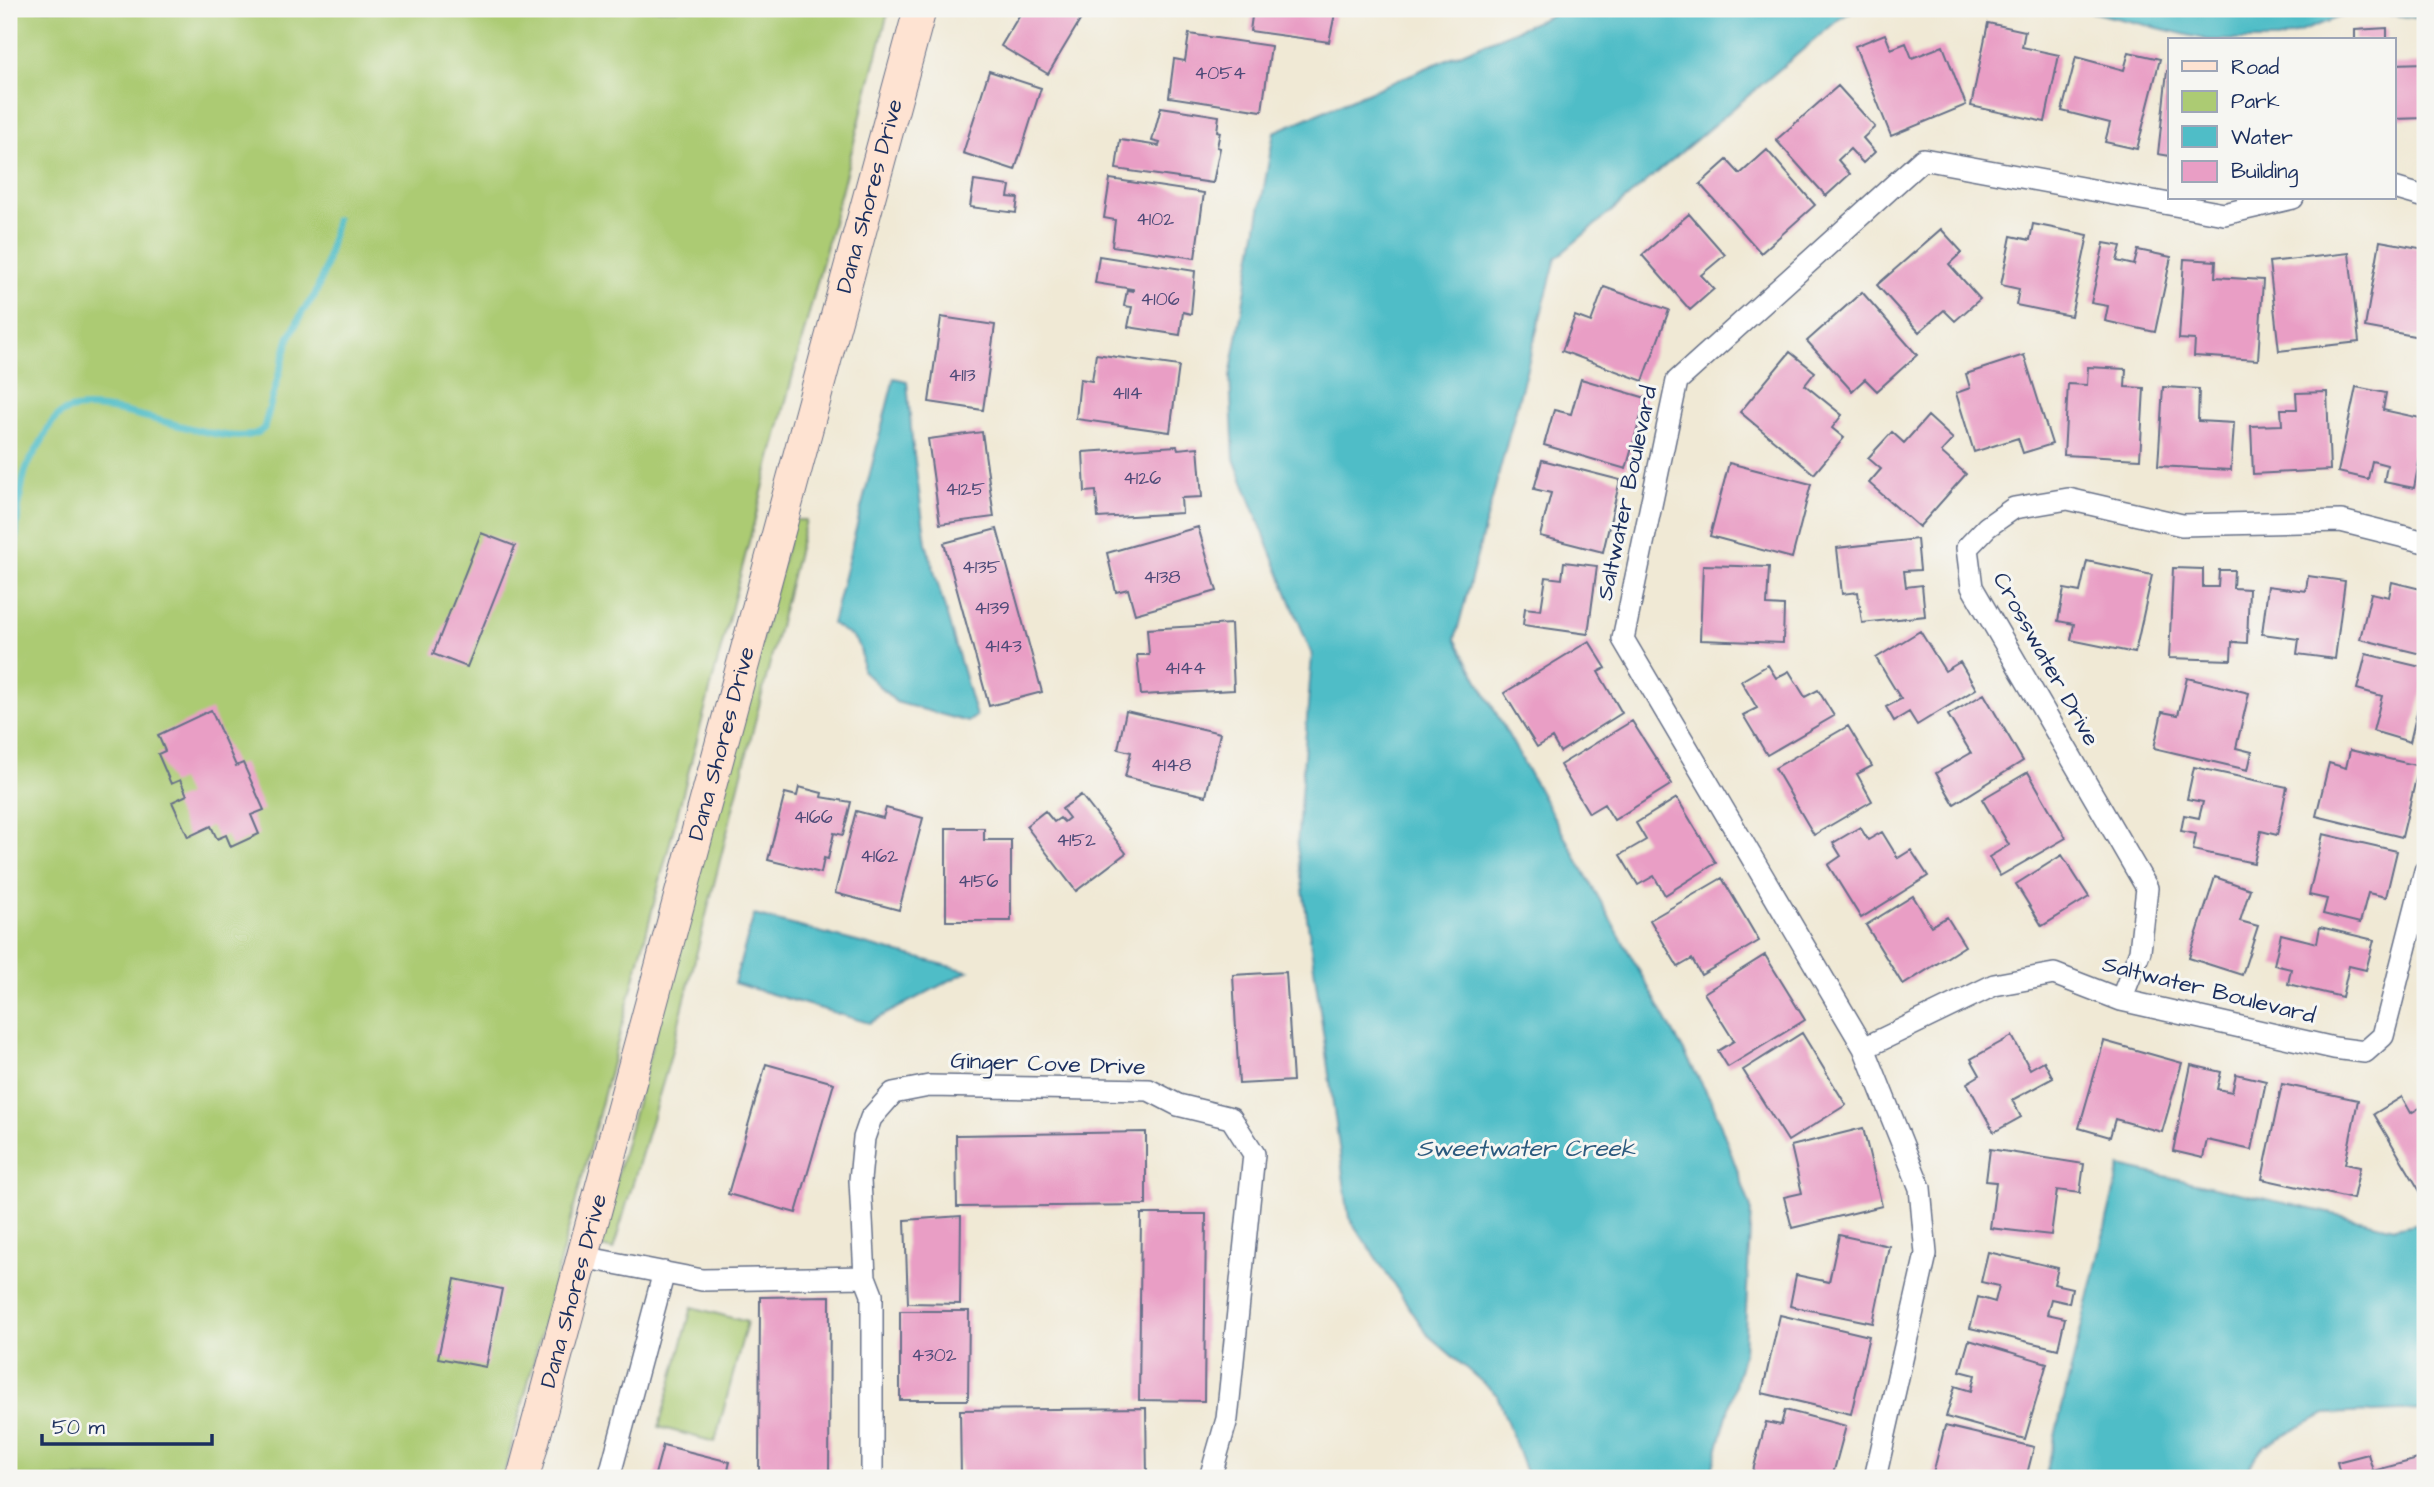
<svg xmlns="http://www.w3.org/2000/svg" width="2434" height="1487" font-family="'Architects Daughter',sans-serif">
  <rect width="100%" height="100%" fill="#f6f6f2"/>
  <filter id="ink" filterUnits="userSpaceOnUse"><feTurbulence type="fractalNoise" baseFrequency=".0143" numOctaves="2"/><feDisplacementMap in="SourceGraphic" scale="14" xChannelSelector="R" yChannelSelector="G"/><feConvolveMatrix kernelMatrix="1 2 1 2 8 2 1 2 1" color-interpolation-filters="sRGB"/></filter>
  <filter id="wash" filterUnits="userSpaceOnUse"><feTurbulence type="fractalNoise" baseFrequency=".00686" numOctaves="4" result="noise"/><feDisplacementMap in="SourceGraphic" scale="28" xChannelSelector="R" yChannelSelector="G"/><feGaussianBlur stdDeviation="1.57" result="paint"/><feColorMatrix in="noise" values="0 0 0 0 0 0 0 0 0 0 0 0 0 0 0 0 0 1.4 0 .05"/><feComposite in="paint" operator="in"/></filter>
  <g filter="url(#wash)">
    <rect width="100%" height="100%" fill="#f0e9d5"/>
    <!-- green -->
    <path fill="#accb73" stroke="#647d68" stroke-width="2" d="M9,9h880l-386,1469h-494z
      M794,520h12l-137,542 -56,188 -15,-4z
      M692,1307l55,15 -32,120 -56,-15z"/>
    <!-- water -->
    <path fill="#4fbdc7" stroke="#357692" stroke-width="2" d="M1566,9h289l-17,11 -282,238 -101,381 258,465 38,104 -7,144 -34,126h-182l-31,-83 -69,-60 -79,-117 -52,-372 15,-191 -78,-196 -4,-82 44,-245z
      M2079,9h346v10l-67,-9 -80,30h-70z
      M894,378l13,3 5,59 14,103 50,173 -8,6 -72,-20 -34,-32c1,-30 -6,-31 -30,-46z
      M754,915l214,56 -99,52 -135,-40z
      M2120,1166l275,62 30,-6v188l-100,4 -61,32 -23,32h-196z"/>
    <g fill="none" stroke-linecap="round" stroke-linejoin="round">
      <!-- stream -->
      <path stroke="#4fbdc7" stroke-width="7" d="M9,627c8,-51 3,-105 16,-155 4,-12 12,-22 18,-33 5,-11 11,-23 23,-28 48,-19 170,48 198,17l25,-90 14,-27 12,-16 10,-26 11,-49"/>
    </g>
    <g id="blocks">
      <!-- building -->
      <path fill="#e99ec5" d="M1023,9h64l-39,65 -47,-28z
        M1253,9h83l-7,33 -79,-11z
        M1988,23l37,8 -3,16 37,8 -14,67 -74,-16z
        M2387,28v12h-32v-10z
        M1189,34l82,12 -9,65 -93,-14 5,-38 11,2z
        M1885,34l6,15 15,-6 6,15 31,-12 23,59 -75,31 -36,-90z
        M2129,52l31,7 -23,90 -32,-7 5,-19 -48,-12 14,-54 48,13z
        M2425,63v55l-31,1v-55z
        M989,71l52,17 -26,82 -52,-17z
        M2167,71h3v85l-12,-2z
        M1838,86l37,41 -12,11 12,14 -12,11 -13,-14 -12,11 12,14 -24,22 -50,-56z
        M1161,107l58,9 -2,15 3,1 -3,15 3,1 -7,35 -97,-14 4,-29 39,6 1,-3 -8,-2z
        M1767,150l48,55 -54,48 -61,-69 27,-24 13,14z
        M1110,179l94,14 -9,65 -83,-12 3,-26 -11,-2z
        M974,181l36,5 -2,11 10,1 -2,15 -46,-6z
        M1689,214l36,41 -24,20 13,14 -24,21 -48,-55z
        M2033,224l55,11 -17,81 -55,-11 3,-16 -18,-4 10,-49 19,4z
        M1941,229l21,23 -13,12 31,35 -25,22 -11,-11 -25,22 -42,-47z
        M2380,241l45,8v89l-60,-11z
        M2104,243l17,3 -4,15 17,4 4,-15 33,7 -16,75 -50,-11 3,-15 -17,-3z
        M2349,253l10,89 -80,9 -10,-89z
        M1099,256l96,15 -4,43 -8,-2 -3,23 -52,-8 4,-20 -8,-1 3,-16 6,1v-2l-38,-6z
        M2184,259l32,2 -1,16 48,3 -5,80 -64,-4 1,-16 -16,-1z
        M1604,287l65,23 -26,71 -81,-30 13,-35 16,6z
        M1862,292l55,63 -40,36 -12,-12 -13,12 -45,-50z
        M941,317l54,8 -12,85 -54,-8z
        M1790,352l25,20 -10,13 37,30 -10,13 12,10 -30,36 -74,-62z
        M1096,354l83,12 -9,66 -94,-13 4,-40 12,2z
        M2024,355l28,89 -29,9 -5,-15 -44,14 -18,-59 14,-5 -4,-14z
        M2088,367l38,2 -1,18 19,1 -4,71 -76,-4 4,-71 19,1z
        M1581,379l65,19 -20,71 -82,-24 10,-35 17,4z
        M2163,387l36,2 -1,32 36,2 -3,47 -73,-4z
        M2356,387l30,6 -3,17 42,9v13l-11,56 -30,-6 3,-17 -15,-4 -4,18 -30,-7z
        M2327,392l3,78 -77,4 -2,-48 31,-1 -1,-16h16l-1,-16z
        M1928,416l25,23 -12,13 25,22 -47,53 -50,-44 12,-14 -13,-11 24,-26 12,11z
        M982,432l12,85 -54,7 -12,-85z
        M1177,446l1,3 20,-2 4,50 -21,1 1,15 -84,5 -2,-27 -11,1 -2,-40z
        M1542,460l78,20 -17,72 -63,-16 11,-43 -17,-4z
        M1729,463l82,21 -19,74 -82,-22z
        M1198,527l19,64 -82,23 -7,-25 -12,3 -9,-39z
        M997,529l45,163 -53,14 -45,-163z
        M481,533l34,13 -48,121 -34,-13z
        M1917,539l3,31 -16,1 2,16 16,-2 3,31 -63,7 -4,-31 -16,2 -5,-46z
        M2087,561l65,14 -17,78 -64,-13 3,-16 -16,-3 6,-32 16,3z
        M1564,562l33,4 -9,68 -65,-9 2,-17 16,2 5,-33 16,2z
        M1703,565l66,2 -2,38 17,1 -1,37 -83,-3z
        M2173,568l30,1v18h15l1,-17h15l-1,18 16,1 -2,54 -15,-1 -1,18 -62,-2z
        M2308,576l37,5 -10,78 -38,-5 2,-15 -37,-5 6,-48 38,5z
        M2392,582l33,8v65l-65,-16 11,-46 18,4z
        M1231,624l3,66 -93,5 -4,-40h12l-2,-26z
        M1920,631l25,40 15,-9 16,27 -59,36 -8,-13 -15,9 -8,-14 15,-8 -25,-41z
        M1589,641l17,27 -8,4 24,41 -62,39 -8,-14 -15,9 -33,-54z
        M2366,654l59,14v20l-2,-1 -13,55 -37,-11 9,-35 -25,-7z
        M1768,665l8,13 13,-7 16,26 13,-7 16,26 -67,39 -24,-40 14,-7 -16,-27z
        M2187,678l62,15 -13,55 16,4 -4,18 -94,-22 8,-36 16,3z
        M1984,694l39,67 -69,43 -18,-31 35,-20 -23,-38z
        M211,710l25,56 7,-3 21,47 -13,5 8,19 -28,13 -5,-12 -9,4 -6,-13 -23,11 -16,-35 15,-7 -7,-15 -9,4 -13,-30 7,-3 -7,-16z
        M1126,711l94,22 -14,63 -81,-19 6,-25 -13,-3z
        M1632,721l40,63 -58,36 -10,-16 -15,9 -29,-48z
        M1848,726l24,40 -15,8 15,27 -58,34 -39,-67z
        M2350,750l69,16 -17,71 -86,-21 13,-53 17,5z
        M2194,767l93,20 -10,48 -16,-4 -7,32 -61,-13 3,-16 -15,-3 3,-16 15,3 4,-16 -16,-3z
        M2028,772l38,66 -66,38 -11,-19 20,-12 -27,-46z
        M799,787l23,6 -1,4 30,5 -8,33 -9,-2 -6,26 -4,-1 -3,15 -53,-13 17,-67 12,3z
        M1081,795l45,58 -50,38 -50,-65 19,-15 9,11 6,-4 4,4 5,-4 -7,-9z
        M1677,798l39,65 -51,32 -11,-19 -16,9 -18,-30 26,-15 -10,-17z
        M886,808l37,10 -24,92 -64,-17 21,-82 27,7z
        M1860,827l8,13 14,-8 16,26 13,-8 17,26 -67,42 -33,-53 13,-9 -8,-13z
        M946,828h38v12h27v81h-65z
        M2323,834l74,17 -11,46 -18,-4 -8,30 -37,-9 4,-15 -18,-4z
        M2062,855l27,42 -47,29 -26,-42z
        M2215,877l35,12 -10,32 18,5 -16,49 -53,-17z
        M1722,878l37,63 -58,34 -9,-16 -14,8 -28,-47z
        M1913,896l18,30 16,-9 18,29 -62,39 -37,-60z
        M2320,927l54,13 -8,30 -17,-4 -7,31 -54,-13 3,-15 -17,-4 7,-31 36,9z
        M1765,955l40,65 -77,47 -10,-16 16,-10 -30,-48z
        M1286,972l7,109 -54,3 -6,-109z
        M1802,1033l44,72 -58,36 -45,-71z
        M2012,1036l18,33 14,-8 9,17 -41,22 9,17 -27,15 -27,-49 13,-8 -9,-16z
        M2104,1041l78,22 -20,69 -47,-13 -5,18 -31,-9z
        M766,1064l68,19 -38,130 -68,-19z
        M2191,1065l30,7 -4,17 15,3 4,-18 30,7 -14,69 -45,-10 -4,18 -30,-7z
        M2282,1084l76,16 -13,64 15,3 -7,32 -91,-20z
        M2402,1097l9,16 14,-8v86l-4,2 -47,-79z
        M1863,1128l19,78 -90,22 -8,-31 18,-4 -11,-47z
        M1146,1132v73l-189,2 -1,-72z
        M1990,1149l94,15 -4,29 -23,-3 -6,45 -61,-7 6,-46 -10,-1z
        M1141,1214h65l-2,187 -65,-1z
        M961,1216l-1,88 -52,-1 -3,-83z
        M1839,1235l50,11 -16,77 -83,-17 6,-31 33,7z
        M1988,1252l70,16 -4,16 18,4 -3,15 -18,-4 -4,15 18,4 -7,31 -88,-21 8,-31 17,5 4,-16 -18,-4z
        M455,1279l47,10 -16,78 -48,-9z
        M830,1296l-1,182h-70l1,-181z
        M900,1311h69l-1,89h-68z
        M1780,1315l89,21 -18,78 -89,-21z
        M1969,1340l78,23 -22,76 -79,-22 9,-31 16,5 4,-16 -15,-4z
        M1146,1408l1,69 -186,1 -1,-68z
        M1785,1410l61,16 -14,52h-81l15,-56 15,3z
        M1945,1426l89,21 -8,31h-94z
        M663,1445l67,17 -4,16h-72z
        M2368,1454l5,17 52,-14v21h-84l-4,-16z"/>
    </g>
  </g>
  <g filter="url(#ink)">
    <use href="#blocks" fill-opacity="0" stroke="#667088" stroke-width="2"/>
    <g fill="none" stroke-linecap="round" stroke-linejoin="round">
      <defs>
        <path id="street" d="M2394,188l31,9
          M2121,1000l19,-49 7,-63 -175,-301 -5,-39 20,-21 27,-19 54,-9 114,26 159,-4 84,21
          M1864,1048l130,-63 60,-11 67,26 213,48 31,4 18,-16 42,-165
          M583,1257l119,23 163,-3
          M609,1478l55,-206
          M872,1478v-183l-7,-18 -5,-97 4,-42 7,-20 22,-25 36,-7 220,4 29,15 53,13 23,36 -27,265 -17,59
          M1875,1478l51,-224 -6,-66 -56,-140 -241,-409 54,-258 246,-222 301,55 69,-16"/>
        <g id="secondary">
          <path id="s1" d="M523,1478l397,-1469"/>
        </g>
      </defs>
      <!-- street casing -->
      <use href="#street" stroke="#667088" stroke-width="24"/>
      <!-- secondary casing -->
      <use href="#secondary" stroke="#667088" stroke-width="34"/>
      <!-- street -->
      <use href="#street" stroke="#fff" stroke-width="21"/>
      <!-- secondary -->
      <use href="#secondary" stroke="#fee3d2" stroke-width="32"/>
    </g>
  </g>
  <g text-anchor="middle" dominant-baseline="central" stroke-width="6" stroke-linejoin="round" paint-order="stroke">
    <!-- number labels -->
    <g font-size="19" fill="#4e4b78">
      <text x="1220" y="73">4054</text>
      <text x="1155" y="219">4102</text>
      <text x="1160" y="299">4106</text>
      <text x="962" y="375">4113</text>
      <text x="1127" y="393">4114</text>
      <text x="1142" y="478">4126</text>
      <text x="965" y="489">4125</text>
      <text x="981" y="567">4135</text>
      <text x="1162" y="577">4138</text>
      <text x="992" y="608">4139</text>
      <text x="1003" y="646">4143</text>
      <text x="1185" y="668">4144</text>
      <text x="1171" y="765">4148</text>
      <text x="813" y="817">4166</text>
      <text x="1076" y="840">4152</text>
      <text x="879" y="856">4162</text>
      <text x="978" y="881">4156</text>
      <text x="934" y="1355">4302</text>
    </g>
    <!-- street labels -->
    <g font-size="23" fill="#1b2f5e" stroke="#f6f6f2">
      <text stroke="none"><textPath href="#s1" startOffset="1328">Dana Shores Drive</textPath></text>
      <text transform="translate(1627 493) rotate(-78)">Saltwater Boulevard</text>
      <text transform="translate(2046 659) rotate(61)">Crosswater Drive</text>
      <text stroke="none"><textPath href="#s1" startOffset="761">Dana Shores Drive</textPath></text>
      <text transform="translate(2209 990) rotate(14)">Saltwater Boulevard</text>
      <text transform="translate(1048 1064) rotate(2)">Ginger Cove Drive</text>
      <text stroke="none"><textPath href="#s1" startOffset="194">Dana Shores Drive</textPath></text>
    </g>
    <!-- water labels -->
    <g font-size="24" font-style="italic" fill="#2b5a7e" stroke="#f6f6f2">
      <text x="1526" y="1149">Sweetwater Creek</text>
    </g>
  </g>
  <!-- margin -->
  <rect width="2434" height="1487" fill="none" stroke="#f6f6f2" stroke-width="35"/>
  <!-- legend -->
  <rect x="2168" y="38" width="228" height="161" fill="#f6f6f2" stroke="#9ea6b7" stroke-width="2"/>
  <rect x="2182" y="61" width="35" height="10" fill="#fee3d2" stroke="#9ea6b7" stroke-width="2"/>
  <text x="2231" y="74" font-size="21" fill="#1b2f5e">Road</text>
  <rect x="2182" y="91" width="35" height="21" fill="#accb73" stroke="#9ea6b7" stroke-width="2"/>
  <text x="2231" y="108" font-size="21" fill="#1b2f5e">Park</text>
  <rect x="2182" y="126" width="35" height="21" fill="#4fbdc7" stroke="#9ea6b7" stroke-width="2"/>
  <text x="2231" y="144" font-size="21" fill="#1b2f5e">Water</text>
  <rect x="2182" y="161" width="35" height="21" fill="#e99ec5" stroke="#9ea6b7" stroke-width="2"/>
  <text x="2231" y="178" font-size="21" fill="#1b2f5e">Building</text>
  <!-- scale -->
  <path d="M42 1434v10h170v-10" fill="none" stroke="#1b2f5e" stroke-width="3.5"/>
  <text x="52" y="1434" font-size="21" fill="#1b2f5e" stroke="#f6f6f2" stroke-width="5" paint-order="stroke">50 m</text>
</svg>
